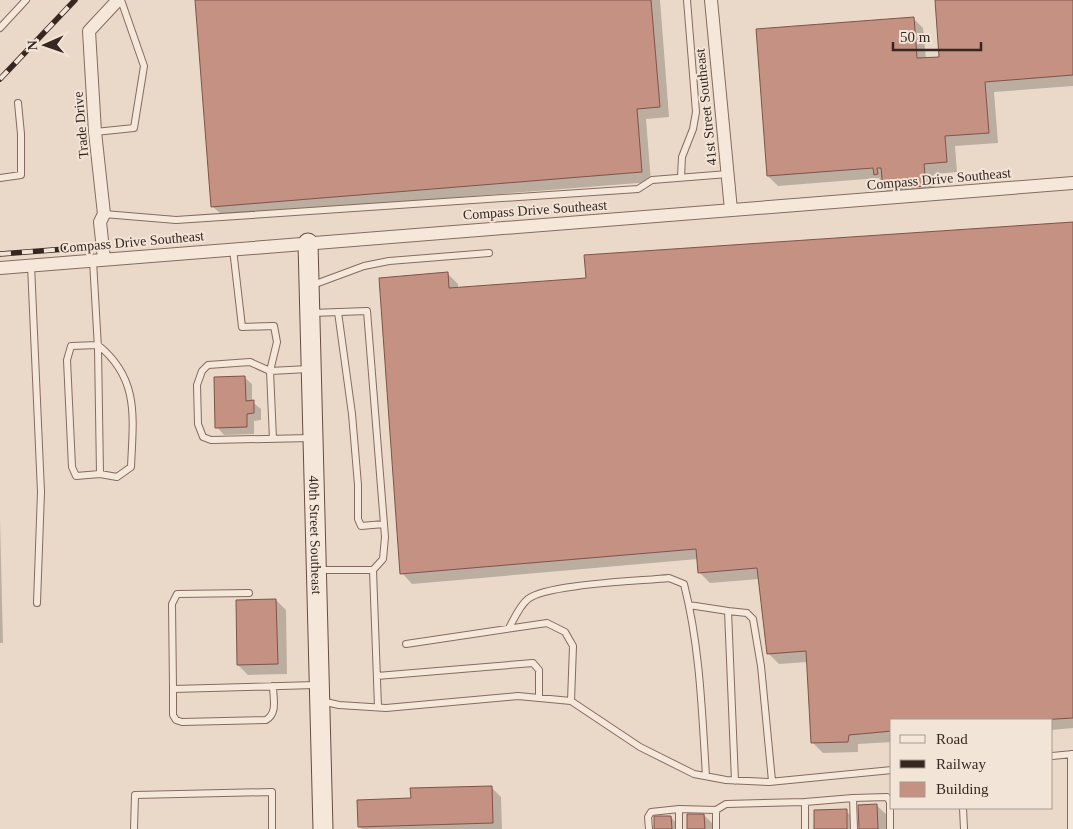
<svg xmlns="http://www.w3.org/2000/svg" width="1073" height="829" font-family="Georgia,serif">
  <rect width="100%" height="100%" fill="#ead9c8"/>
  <!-- shadow -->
  <path fill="#0003" d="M196,0h464l9,117 -23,2 5,63 -428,34 -11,-10z
    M936,0h137v86l-79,6 4,51 -43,3 2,26 -23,2 1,22 -41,3 -10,-10 -1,-6 -4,-5 -101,8 -10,-10 145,-158 10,10 3,31 14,-1z
    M1073,223v505l-21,2v-10h-160v22l-34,2v8l-35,1 -10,-10 -5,-81 -29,2 -11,-11 -9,-74 -49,4 -10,-10 -2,-14 -286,25 -10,-11 46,-299 10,10v5l129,-10z
    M244,377l8,7v18l9,7v11l-7,1v13l-30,1 -7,-8z
    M0,519l3,124h-3z
    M276,600l10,10 1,64 -39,1 -10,-10z
    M491,787l10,10 1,32h-140l-3,-2 53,-28z
    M876,805l11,10v14h-27z
    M846,811l10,10v8h-40z
    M704,815l10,10v4h-26z
    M671,817l10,12h-26z"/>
  <!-- building -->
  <path fill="#c49182" stroke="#815348" d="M195,0h456l9,107 -23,2 5,63 -431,35z
    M935,0h138v75l-88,7 4,51 -44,3 2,26 -23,2 2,22 -43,3 -2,-21h-4l1,6 -4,1 -1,-7 -106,8 -11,-147 158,-12 3,41 22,-1z
    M1073,222v496l-33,2h-148v11l-43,4 -1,7 -37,1 -5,-92 -39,3 -10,-86 -59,5 -2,-24 -296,25 -21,-296 69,-6 1,16 137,-10 -2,-23z
    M245,376l1,25 8,-1v13l-7,1v13l-32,1 -1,-51z
    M276,599l2,65 -41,1 -1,-65z
    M492,786l1,37 -135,4 -1,-27 54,-2 -1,-10z
    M877,804l1,25h-19l-1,-24z
    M847,809v20h-33v-19z
    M687,814h17l1,15h-18z
    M654,816h17l1,13h-18z"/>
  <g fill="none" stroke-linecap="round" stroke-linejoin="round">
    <defs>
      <path id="lane" d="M0,28l26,-28
        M95,132l39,-4 10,-62 -23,-66
        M681,177l1,-20 11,-28 3,-17 -9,-112
        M0,178l21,-3v-41l-3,-31
        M104,214l72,6 462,-31 14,-9 76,-6
        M233,249l9,78 32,-1 3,16 -7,29 3,68
        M93,261l5,87 2,126
        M31,265l10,227 -4,111
        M310,286l54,-20 25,-5 100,-8
        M338,312l14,102 6,71v34l3,7 23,-2
        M312,313l55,-2 18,226 -2,22 -10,11 5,137
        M98,345c42,34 35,73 33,122l-14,10 -17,-3 -24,2 -4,-9 -5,-107 4,-14z
        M308,369l-38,2 -20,-9 -42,3 -6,6 -5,14 1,39 5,13 8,3 101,-2
        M319,570h54
        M249,593l-72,1 -5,10 1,85 143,-4
        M689,605l39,6 7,170
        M728,611l19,2 6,6 8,47 11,115
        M509,628c5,-9 11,-23 19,-29 18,-15 114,-18 141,-21l15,6c16,63 18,128 22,192
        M406,644l141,-21 18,9 8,14 -2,55 69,46 54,27 32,6 43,2 123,-12
        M377,676l156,-13 6,7v28
        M173,689v26l3,5 6,2 84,-2c12,-7 7,-22 7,-34
        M321,701l18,4 47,3 132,-12 53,5
        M1052,756l21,-2
        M963,808l1,21
        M679,809v20
        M716,810l10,-6 79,-2
        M134,829l1,-34 137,-3v37
        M649,829l-1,-12 3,-5 28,-3 37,1v19
        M805,829v-27l48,-4
        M854,829l-1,-31 34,-1 3,5v27
        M1071,829v-75"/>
      <path id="street" d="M711,0l20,210
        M104,259l-4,-37 4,-8 -9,-82 -6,-101 29,-31
        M0,268l1073,-85"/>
      <g id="secondary">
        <path id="s1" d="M308,243l15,586"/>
      </g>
    </defs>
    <!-- lane casing -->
    <use href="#lane" stroke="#846b5f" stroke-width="8"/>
    <!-- street casing -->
    <use href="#street" stroke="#846b5f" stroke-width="14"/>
    <!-- secondary casing -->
    <use href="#secondary" stroke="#664d42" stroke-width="21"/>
    <!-- lane -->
    <use href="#lane" stroke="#f5e8db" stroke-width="6"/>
    <!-- street -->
    <use href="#street" stroke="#f5e8db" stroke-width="12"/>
    <!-- secondary -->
    <use href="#secondary" stroke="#f5e8db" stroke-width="19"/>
    <defs>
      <path id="rail" d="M0,79l75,-79
        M0,254l79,-6"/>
    </defs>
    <!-- rail casing -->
    <use href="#rail" stroke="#362721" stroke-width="5.5"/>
    <!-- rail -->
    <use href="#rail" stroke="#f2e5d7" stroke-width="4" stroke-dasharray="11" stroke-linecap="butt"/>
  </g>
  <g text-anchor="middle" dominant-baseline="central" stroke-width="4" stroke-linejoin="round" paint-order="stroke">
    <!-- street labels -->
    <g font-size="14" fill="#362721" stroke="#f2e5d7">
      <text transform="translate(706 107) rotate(-96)">41st Street Southeast</text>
      <text transform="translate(81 125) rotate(-95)">Trade Drive</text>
      <text transform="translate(939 179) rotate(-5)">Compass Drive Southeast</text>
      <text transform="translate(535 210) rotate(-4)">Compass Drive Southeast</text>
      <text transform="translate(132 242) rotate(-5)">Compass Drive Southeast</text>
      <text stroke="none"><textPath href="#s1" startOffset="292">40th Street Southeast</textPath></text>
    </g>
  </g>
  <!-- legend -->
  <rect x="890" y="719" width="162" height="90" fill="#f2e5d7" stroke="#a7998e"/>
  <rect x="900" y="735" width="25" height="8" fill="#f5e8db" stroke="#a7998e"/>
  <text x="936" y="744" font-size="15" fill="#362721">Road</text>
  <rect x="900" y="760" width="25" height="8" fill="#362721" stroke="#a7998e"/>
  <text x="936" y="769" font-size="15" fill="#362721">Railway</text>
  <rect x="900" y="782" width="25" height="15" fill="#c49182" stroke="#a7998e"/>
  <text x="936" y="794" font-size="15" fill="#362721">Building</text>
  <!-- north arrow -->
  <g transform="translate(45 45) rotate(268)" stroke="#f2e5d7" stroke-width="4" paint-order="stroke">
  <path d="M0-4L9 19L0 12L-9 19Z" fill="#362721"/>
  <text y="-8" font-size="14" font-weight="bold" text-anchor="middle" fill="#362721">N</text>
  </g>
  <!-- scale -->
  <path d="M893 42v8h88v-8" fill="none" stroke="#362721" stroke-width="2.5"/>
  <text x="900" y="42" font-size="15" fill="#362721" stroke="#f2e5d7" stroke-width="4" paint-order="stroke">50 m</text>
</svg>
